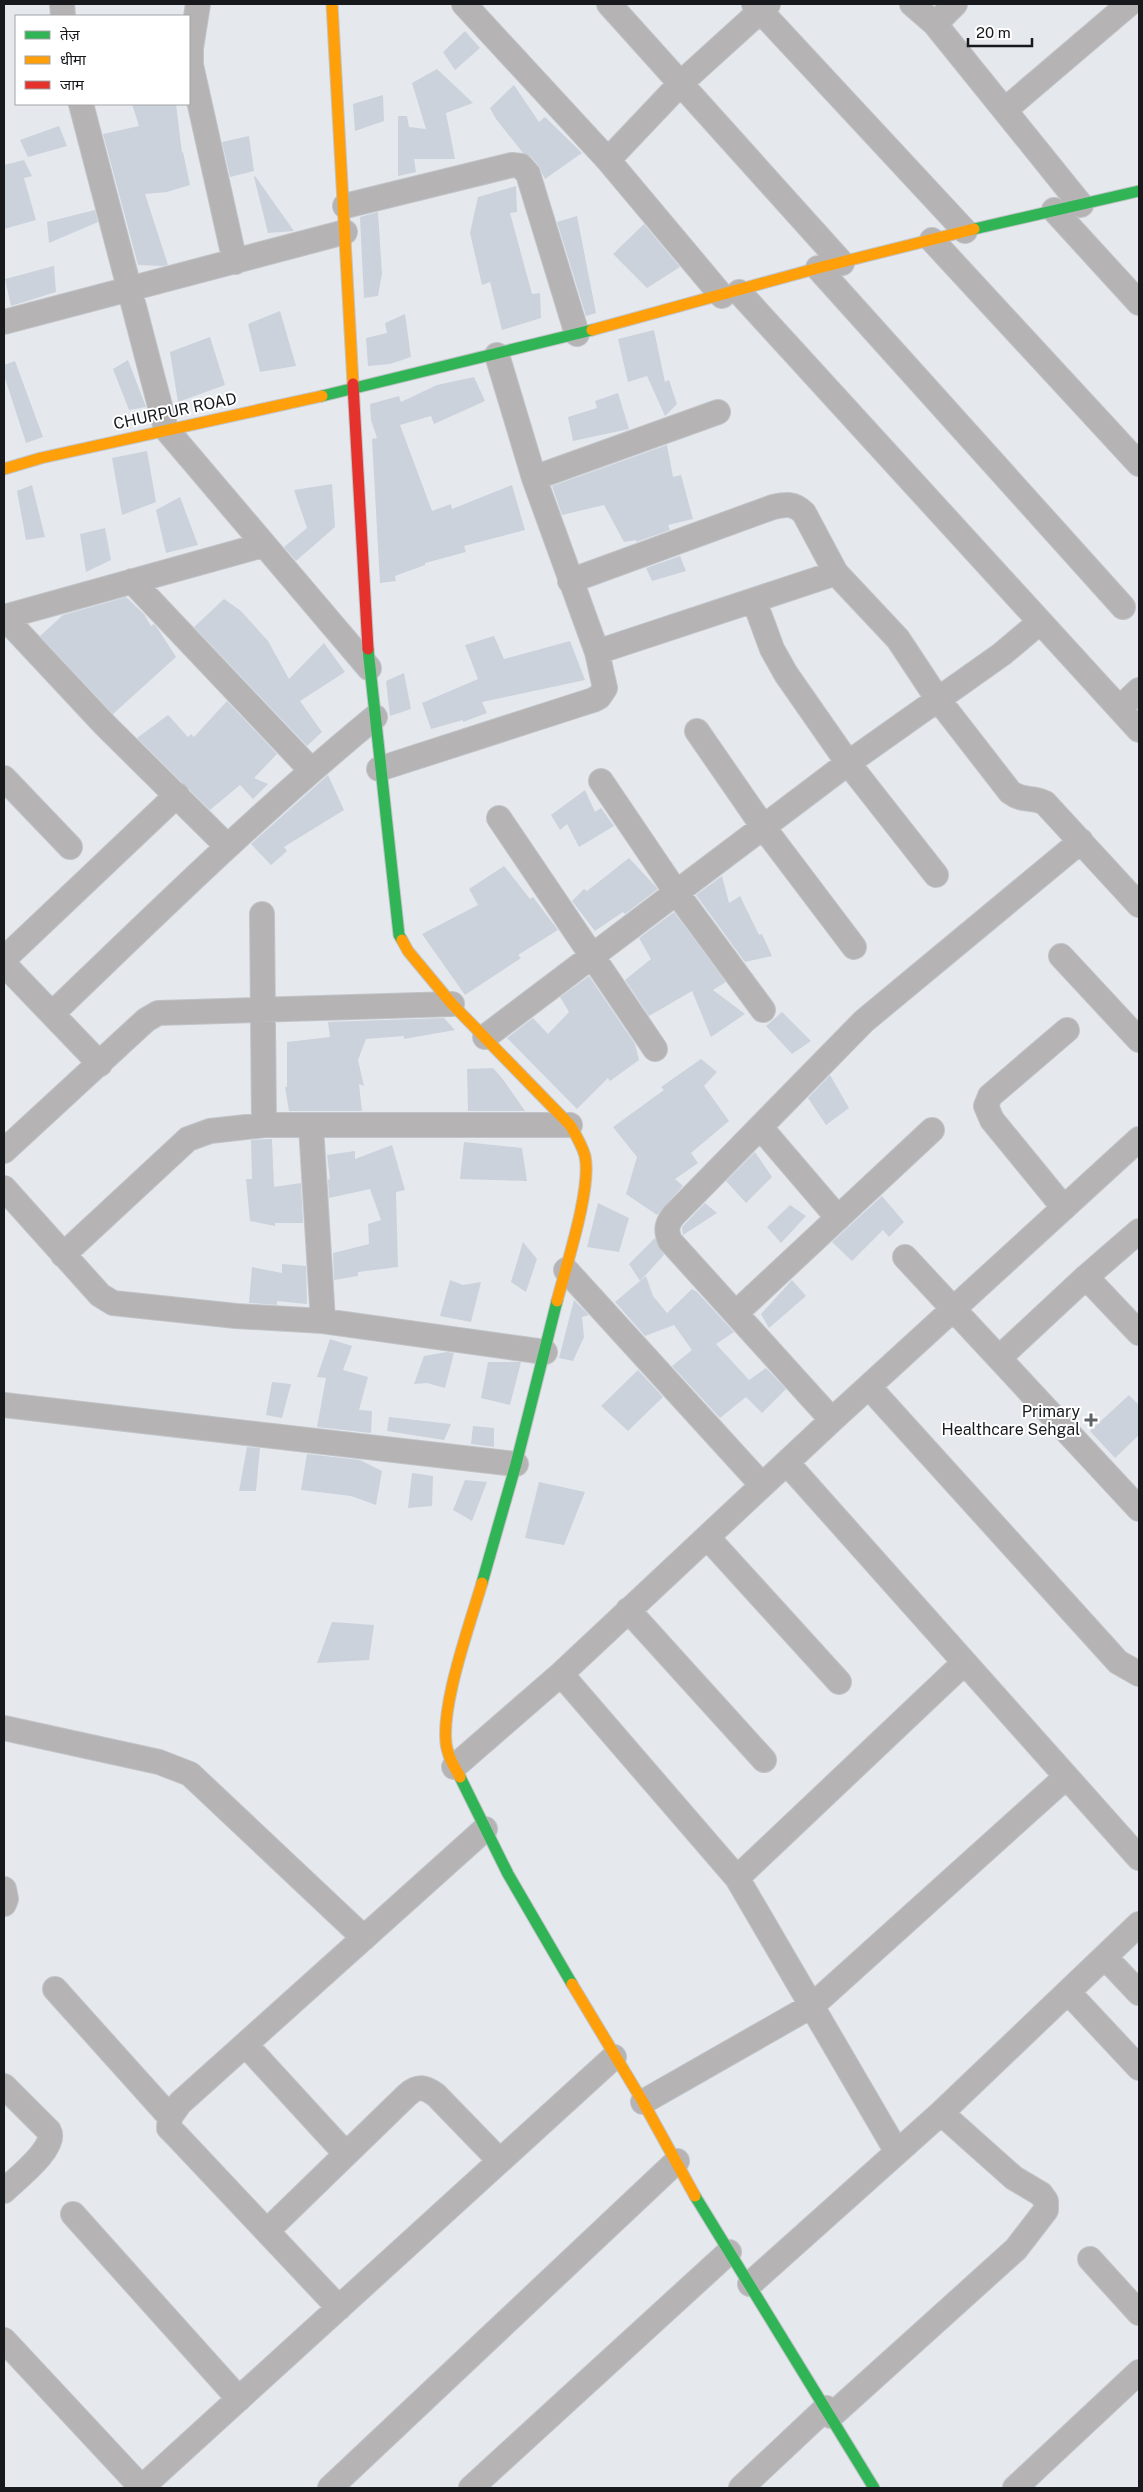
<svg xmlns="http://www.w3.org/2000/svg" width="1143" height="2492" font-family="'Public Sans','Noto Sans Devanagari',sans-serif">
  <rect width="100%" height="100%" fill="#e5e9ee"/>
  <!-- building -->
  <path fill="#cbd2dc" d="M465,31l15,17 -25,22 -12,-18z
    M437,69l36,34 -27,10 9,46h-41l2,13 -18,4v-60h9l2,11 17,2 -14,-46z
    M514,85l25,37 6,-5 37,36 -37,26 -7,-14 -7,-8 -8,-4 -27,-34 -6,-11z
    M383,95l1,26 -29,10 -2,-27z
    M132,104h44l6,49 1,-1 7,33 -23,7 -22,2 23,71 -5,1 -25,-1 -35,-131 36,-8z
    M59,126l8,20 -39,11 -8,-17z
    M249,136l5,35 -24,6 -8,-35z
    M24,160l8,16 -8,2 12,42 -32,9v-64z
    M255,176l39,55 -26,2 -14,-56z
    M516,186l1,26 -7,1 22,81 8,-1 1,25 -39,12 -12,-48 -8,3 -12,-52 8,-36z
    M95,210l3,12 -49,21 -2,-21z
    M378,212l4,62 -4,22 -14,2 -4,-81z
    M577,216l19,97 -10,3 -29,-94z
    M644,224l36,43 -33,21 -34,-34z
    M54,266l2,26 -45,14 -6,-27z
    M280,311l16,55 -36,6 -12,-48z
    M405,314l6,43 -21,7 -22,2 -2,-28 21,-5 -2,-10z
    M654,330l11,52 4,-2 8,24 -12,12 -18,-40 -19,6 -10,-43z
    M210,337l15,48 -47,17 -8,-50z
    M128,360l18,47 -17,3 -16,-41z
    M15,361l28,76 -17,6 -22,-68v-10z
    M474,377l11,24 -51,23 -3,-8 -31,9 32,86 19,-7 1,5 60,-24 13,45 -61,16 2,6 -41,11v2l-30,11 1,5 -16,2 -8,-144 5,-1 -6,-18 -1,-16 29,-8 2,6 36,-17z
    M618,393l11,36 -56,12 -5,-24 29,-9 -2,-7z
    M667,445l6,32 8,-2 12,44 -25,6 2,5 -34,12v-2l-12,2 -20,-37 -42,10 -10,-29z
    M147,451l9,51 -34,13 -10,-57z
    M332,484l3,43 -39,34 -12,-14 23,-19 -13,-38z
    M32,485l13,52 -19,3 -9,-49z
    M180,497l18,48 -32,8 -10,-43z
    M105,528l6,32 -25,12 -6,-38z
    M680,556l6,15 -34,10 -6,-13z
    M126,597l18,17 7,12 3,-2 4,5 18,28 -63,57 -73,-78 23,-21z
    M224,599l17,12 27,30 21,38 35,-36 21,29 -45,29 22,31 -15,14 -113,-119z
    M494,636l10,23 66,-18 15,39 -103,22 5,11 -24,9v-2l-32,9 -9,-26 56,-24 -13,-34z
    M404,673l7,36 -21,7 -4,-35z
    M227,701l50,53 -23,24 14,6 -15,15 -13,-14 -30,25 -73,-72 31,-23 20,22 3,-3 3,3z
    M328,775l16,35 -60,37 3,4 -16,14 -20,-21z
    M585,790l10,22 6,-4 13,18 -35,21 -12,-23 -7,6 -9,-15z
    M629,858l29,31 -33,25 -2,-2 -28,19 -23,-30 12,-12 3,2z
    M504,866l26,33 3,-2 25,33 -40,25 3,3 -56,37 -43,-61 56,-29 -9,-16z
    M722,876l7,27 11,-7 19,39 3,-1 10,22 -27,6 -49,-67z
    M674,912l52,70 -13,8 32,24 -34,23 -19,-46 -43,25 -24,-36 26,-21 -12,-21z
    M589,976l46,68 4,16 -29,21 -2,-3 -31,31 -70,-71 26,-20 15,16 21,-22 -9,-15z
    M782,1012l29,29 -19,13 -26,-28z
    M444,1018l11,12 -51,9v-3l-38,3 -8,21 6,26 -5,-2 3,27h-73l-4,-24h2v-45l43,-5 -2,-15z
    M701,1059l16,13 -13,14 25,35 -38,32 7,10 -23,16 8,7 -26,29 -31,-21 11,-37 -24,-30 51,-37 -3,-3z
    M493,1068l9,10 23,33h-57l-1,-42z
    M830,1075l19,33 -23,17 -18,-27z
    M272,1139l2,48 27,-4 2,40h-28v3l-25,-5 -4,-42h6l-1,-39z
    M464,1142l58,6 5,33 -67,-2z
    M392,1145l13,45 -9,2 2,75 -40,5v4l-24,4 -1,-27 36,-9 -1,-20 13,-4 -11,-31 -41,9 -1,-18 2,-1 -3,-24 28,-4v8z
    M755,1152l17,25 -26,26 -20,-22z
    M882,1196l22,26 -15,15 -6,-7 -31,31 -20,-19z
    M598,1203l31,15 -10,34 -32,-5z
    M705,1203l12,10 -34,22 -1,-8z
    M790,1205l16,11 -25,27 -14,-16z
    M655,1238l9,17 -24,26 -11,-17z
    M523,1242l14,17 -11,33 -15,-10z
    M282,1264l24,2 1,38 -30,-3v4l-28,-2 3,-36 30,6z
    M646,1276l7,20 14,17 25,-24 5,3 37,40 -18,12 33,36 17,-12 20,21 -24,24 -16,-16 -26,21 -48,-52 20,-16 -18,-25 -29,11 -30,-34z
    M450,1280l13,5 18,-3 -10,40 -31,-6z
    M792,1280l14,16 -37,32 -8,-14z
    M574,1300l15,15 -7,2 2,20 -11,24 -14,-3z
    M330,1339l22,7 -9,24 25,7 -9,33 13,1 -1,22 -54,-6 9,-49 -9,-1z
    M447,1352l7,1 -9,35 -18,-5 -13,1 10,-28z
    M488,1362h33l-11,43 -29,-7z
    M638,1370l25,27 -35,34 -27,-25z
    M272,1382l19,2 -9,34 -16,-3z
    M1129,1395l10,10v30l-24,23 -25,-27z
    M389,1417l62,7 -7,16 -57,-9z
    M473,1426l21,2v19l-23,-3z
    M247,1447l13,1 -4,43h-17z
    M307,1454l53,6 22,11 -6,34 -25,-9 -50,-6z
    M412,1473l21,3 -1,30 -24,2z
    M465,1480l22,2 -15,39 -19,-11z
    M539,1482l46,10 -21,53 -39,-7z
    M332,1622l42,3 -5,35 -52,3z"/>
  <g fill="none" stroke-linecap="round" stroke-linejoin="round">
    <defs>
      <path id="street" d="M62,4l1,12
        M198,4l-7,44v17l44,197
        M464,4l144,156 114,136
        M609,4l233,259
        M754,4l211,227
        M912,4l23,20 146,181
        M935,24l20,-20
        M81,104l85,325 203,239
        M1006,109l123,-105
        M608,160l73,-77 87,-79
        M345,206l167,-41 9,1 7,8 49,160
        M1054,210l85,93
        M932,240l207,224
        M818,268l305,339
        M739,292l400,438
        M4,322l341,-90
        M534,478l184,-66
        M132,581l179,189
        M570,581l203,-74c13,-3 21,-4 31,6l32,60 62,66 39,59 73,94c13,10 22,4 35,11l94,102
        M754,600l18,49 14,25 62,89 88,112
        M4,617l101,108 122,121
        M4,617l259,-72
        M597,652l239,-79
        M1120,708l19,-18
        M697,731l67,97 90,119
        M379,769l214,-69 6,-3 6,-9 -8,-36 -63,-174 -37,-123
        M4,778l66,69
        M601,781l75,111 87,118
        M499,818l156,231
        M262,914l2,211
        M1061,956l78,84
        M4,959l173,-164
        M4,964l96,100
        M52,1014c105,-101 210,-204 323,-297
        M485,1037l363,-274 154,-109 38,-32
        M311,1126l12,195
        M761,1128l77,90
        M4,1151l142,-131 12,-7 294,-9
        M4,1188l96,107 13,8 123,13 87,5 222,31
        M1064,1208l-72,-88 -6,-14 4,-10 77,-66
        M63,1255l125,-116 22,-8 54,-6h306
        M905,1257l234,252
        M566,1270l196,215
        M1086,1277l53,56
        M736,1313l196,-183
        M999,1358l87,-81 53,-46
        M869,1387l249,275 21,12
        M4,1405l512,59
        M832,1420l-162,-179c-4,-10 -4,-16 3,-25l191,-195 217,-180
        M787,1463l352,395
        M707,1537l132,145
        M628,1610l136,150
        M561,1674l176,204 160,274
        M4,1728l155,34 31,12 174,164
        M454,1767l107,-93 271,-254 307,-281
        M737,1878l227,-215
        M4,1889l2,10 -2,5
        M1105,1957l34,36
        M55,1989l115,128
        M1068,1992l71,76
        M246,2045l100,109
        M4,2086l45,45c9,16 -34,49 -45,60
        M643,2102l170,-97 253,-228
        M73,2214l166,185
        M267,2231l140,-136c11,-10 18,-8 29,0l64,66
        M1090,2259l49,54
        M750,2284l191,-171 198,-189
        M339,2308l-162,-172 -8,-8 1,-11 10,-14 305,-274
        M4,2340l138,148
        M831,2416l185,-167 30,-39v-9l-5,-7 -27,-16 -73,-65
        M141,2488l473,-431
        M330,2488l347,-327
        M471,2488l258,-236
        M741,2488l85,-80
        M1015,2488l124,-116"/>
      <path id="fast" d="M974,229l165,-38
        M322,396l270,-66
        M368,649l31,286 3,5
        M482,1583l34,-119 41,-163
        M460,1777l48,97 64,110
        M695,2196l179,292"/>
      <path id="slow" d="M332,4l21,380
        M592,330l226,-62 156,-39
        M4,469l37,-11 281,-62
        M402,940l6,11 44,53 118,121c6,10 12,20 15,31 7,32 -19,110 -28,145
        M460,1777c-4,-8 -10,-16 -12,-25 -12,-35 23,-131 34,-169
        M572,1984l71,118 52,94"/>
      <path id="jam" d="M353,384l15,265"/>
    </defs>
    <!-- street casing -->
    <use href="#street" stroke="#c1c4c8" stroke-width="26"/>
    <!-- fast casing -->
    <use href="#fast" stroke="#c1c4c8" stroke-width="13"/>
    <!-- slow casing -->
    <use href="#slow" stroke="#c1c4c8" stroke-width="13"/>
    <!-- jam casing -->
    <use href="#jam" stroke="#c1c4c8" stroke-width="13"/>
    <!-- street -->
    <use href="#street" stroke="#b5b3b3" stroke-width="24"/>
    <!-- fast -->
    <use href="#fast" stroke="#30b455" stroke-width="11"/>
    <!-- slow -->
    <use href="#slow" stroke="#ff9f0a" stroke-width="11"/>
    <!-- jam -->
    <use href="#jam" stroke="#e5322d" stroke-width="11"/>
  </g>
  <!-- markers -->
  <path fill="#5f6266" stroke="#fff" stroke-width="2" d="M1088.5 1412.5h5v5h5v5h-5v5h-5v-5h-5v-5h5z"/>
  <g text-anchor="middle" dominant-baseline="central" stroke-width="4" stroke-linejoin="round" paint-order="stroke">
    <!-- street labels -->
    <g font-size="16" fill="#17191d" stroke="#fff">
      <text transform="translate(175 411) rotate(-12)">CHURPUR ROAD</text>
    </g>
    <!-- poi labels -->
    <g font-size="16" fill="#17191d" stroke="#fff" text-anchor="end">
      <text x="1080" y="1411">Primary<tspan x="1080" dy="18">Healthcare Sehgal</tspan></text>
    </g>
  </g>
  <!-- border -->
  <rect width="1143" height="2492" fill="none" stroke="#17191d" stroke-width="10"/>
  <!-- legend -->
  <rect x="15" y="15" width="175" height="90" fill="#ffffff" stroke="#a2a3a5"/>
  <rect x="25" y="31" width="25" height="8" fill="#30b455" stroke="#a2a3a5"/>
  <text x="60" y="40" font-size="15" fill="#17191d">तेज़</text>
  <rect x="25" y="56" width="25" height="8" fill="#ff9f0a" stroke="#a2a3a5"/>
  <text x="60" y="65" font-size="15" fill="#17191d">धीमा</text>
  <rect x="25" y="81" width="25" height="8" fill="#e5322d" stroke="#a2a3a5"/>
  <text x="60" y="90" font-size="15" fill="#17191d">जाम</text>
  <!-- scale -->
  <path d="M968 38v8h64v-8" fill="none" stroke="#17191d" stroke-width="2.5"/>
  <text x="976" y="38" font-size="15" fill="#17191d" stroke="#ffffff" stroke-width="4" paint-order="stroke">20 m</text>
</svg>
